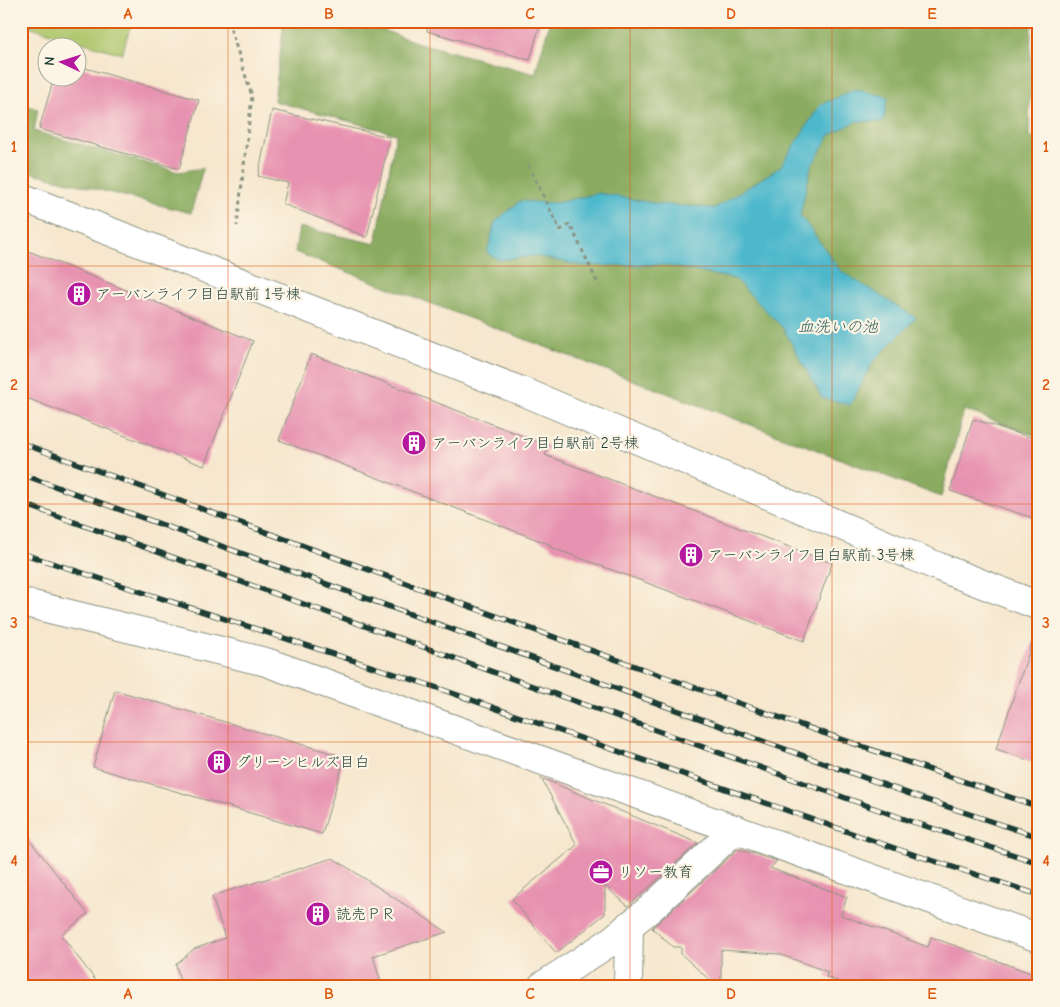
<svg xmlns="http://www.w3.org/2000/svg" width="1060" height="1007" font-family="'Comic Neue','Klee One',sans-serif">
  <rect width="100%" height="100%" fill="#fcf5e5"/>
  <filter id="ink" filterUnits="userSpaceOnUse"><feTurbulence type="fractalNoise" baseFrequency=".02" numOctaves="2"/><feDisplacementMap in="SourceGraphic" scale="10" xChannelSelector="R" yChannelSelector="G"/><feConvolveMatrix kernelMatrix="1 2 1 2 8 2 1 2 1" color-interpolation-filters="sRGB"/></filter>
  <filter id="wash" filterUnits="userSpaceOnUse"><feTurbulence type="fractalNoise" baseFrequency=".0096" numOctaves="4" result="noise"/><feDisplacementMap in="SourceGraphic" scale="20" xChannelSelector="R" yChannelSelector="G"/><feGaussianBlur stdDeviation="1.12" result="paint"/><feColorMatrix in="noise" values="0 0 0 0 0 0 0 0 0 0 0 0 0 0 0 0 0 1.4 0 .05"/><feComposite in="paint" operator="in"/></filter>
  <g filter="url(#wash)">
    <rect width="100%" height="100%" fill="#f6e7ce"/>
    <!-- green -->
    <path fill="#afc76d" stroke="#678250" d="M21,21h111l-10,33 -101,-30z"/>
    <!-- forest -->
    <path fill="#8bac60" stroke="#55744a" d="M284,21h73l62,22 116,31 15,-53h481l-2,115 10,5v296l-75,-27 -23,87 -646,-245 4,-25 77,17 20,-110 -122,-33z
      M21,104l17,5 -4,22 144,41 25,-4 -12,45 -170,-43z"/>
    <!-- water -->
    <path fill="#4eb8cc" stroke="#367a80" d="M855,89l33,8 -5,25 -26,-1 -27,14 -19,32 -11,48 41,56 75,47 -43,44 -23,43 -28,-7 -39,-70 -48,-49 -73,-14 -79,1 -49,-10 -35,4 -12,-7 8,-31 25,-21 36,2 43,-10 59,11 57,4 65,-41 40,-62z"/>
    <g id="blocks">
      <!-- building -->
      <path fill="#e792b0" d="M428,21h113l-11,39 -103,-29z
        M78,66l121,34 -20,69 -140,-40 15,-51h24z
        M272,110l118,27 -23,100 -84,-33 5,-21 -30,-7z
        M21,248l232,93 -49,125 -183,-70z
        M311,354l238,92 -4,9 287,108 -28,78 -254,-94 1,-2 -272,-105z
        M973,419l66,21v80l-89,-29z
        M1033,640l6,1v123l-43,-15z
        M115,690l230,67 -23,77 -229,-67z
        M541,778l157,65 -70,63 -23,-20v28l-49,39 -44,-54 65,-54z
        M21,829l67,85 -27,21 39,51h-79z
        M738,849l39,12 -7,7 77,29 -6,18 87,32 3,-10 108,39v10h-190l-23,-9 2,-5 -49,-18 -58,-4v36h-5l-35,-32v-7h-8l-21,-19z
        M333,858l114,74 -74,24 9,30h-201l-5,-22 18,-15 31,-11 -13,-42z"/>
    </g>
  </g>
  <g filter="url(#ink)">
    <use href="#blocks" fill-opacity="0" stroke="#8a9281" stroke-width="1"/>
    <g fill="none" stroke-linecap="round" stroke-linejoin="round">
      <defs>
        <path id="minor" d="M21,602l245,60 773,276
          M542,986l65,-42 44,-36 85,-79
          M628,986l1,-61"/>
        <path id="tertiary" d="M21,197l508,197 410,173 100,39"/>
      </defs>
      <!-- minor casing -->
      <use href="#minor" stroke="#8a9281" stroke-width="30"/>
      <!-- tertiary casing -->
      <use href="#tertiary" stroke="#8a9281" stroke-width="30"/>
      <!-- path -->
      <path stroke="#8a9281" stroke-width="3" stroke-dasharray="4 4" stroke-linecap="butt" d="M228,21l24,75 -15,130
        M528,165l32,65 10,-6 29,62"/>
      <!-- minor -->
      <use href="#minor" stroke="#fff" stroke-width="28"/>
      <!-- tertiary -->
      <use href="#tertiary" stroke="#fff" stroke-width="28"/>
      <defs>
        <path id="rail" d="M21,443c339,123 676,249 1018,364
          M21,474l897,323 121,40
          M21,503l889,318 129,42
          M21,553l408,132 468,164 142,46"/>
      </defs>
      <!-- rail casing -->
      <use href="#rail" stroke="#1f3d34" stroke-width="5.5"/>
      <!-- rail -->
      <use href="#rail" stroke="#fcf5e5" stroke-width="4" stroke-dasharray="11" stroke-linecap="butt"/>
    </g>
  </g>
  <!-- grid -->
  <path fill="none" stroke="#de580e" stroke-width="1" stroke-opacity="0.55" d="M228,21v965M430,21v965M630,21v965M832,21v965M21,266h1018M21,504h1018M21,742h1018"/>
  <!-- icons -->
  <defs>
    <symbol id="building-disc" viewBox="-11 -11 22 22"><circle r="9.5" fill="#b5179e" stroke="#fcf5e5"/><path d="M-4-6H4V6H1V3H-1V6H-4ZM-2.5-4.3h1.7v1.8h-1.7ZM.8-4.3h1.7v1.8H.8ZM-2.5-1h1.7V.8h-1.7ZM.8-1h1.7V.8H.8Z" fill="#fff"/></symbol>
    <symbol id="office-disc" viewBox="-11 -11 22 22"><circle r="9.5" fill="#b5179e" stroke="#fcf5e5"/><path d="M-6-3h4V-5.5h4V-3h4V5H-6ZM-1-4.5V-3h2v-1.5ZM-6 0V1H6V0Z" fill="#fff"/></symbol>
  </defs>
  <g fill-rule="evenodd">
    <use href="#building-disc" x="65" y="280" width="28" height="28"/>
    <use href="#building-disc" x="400" y="429" width="28" height="28"/>
    <use href="#building-disc" x="677" y="541" width="28" height="28"/>
    <use href="#building-disc" x="205" y="748" width="28" height="28"/>
    <use href="#office-disc" x="587" y="858" width="28" height="28"/>
    <use href="#building-disc" x="304" y="900" width="28" height="28"/>
  </g>
  <g text-anchor="middle" dominant-baseline="central" stroke-width="4.5" stroke-linejoin="round" paint-order="stroke">
    <!-- poi labels -->
    <g font-size="15" fill="#1f3d34" stroke="#fcf5e5" text-anchor="start">
      <text x="96" y="294">アーバンライフ目白駅前 1号棟</text>
      <text x="432" y="443">アーバンライフ目白駅前 2号棟</text>
      <text x="708" y="555">アーバンライフ目白駅前 3号棟</text>
      <text x="236" y="762">グリーンヒルズ目白</text>
      <text x="618" y="872">リソー教育</text>
      <text x="336" y="914">読売ＰＲ</text>
    </g>
    <!-- water labels -->
    <g font-size="16" font-style="italic" fill="#2b5c5a" stroke="#fcf5e5">
      <text x="838" y="327">血洗いの池</text>
    </g>
  </g>
  <!-- margin -->
  <rect width="1060" height="1007" fill="none" stroke="#fcf5e5" stroke-width="55"/>
  <!-- north arrow -->
  <g transform="translate(62 62) rotate(274)"><circle r="24" fill="#fcf5e5" stroke="#a4ab9e"/>
  <path d="M0-4L9 19L0 12L-9 19Z" fill="#b5179e"/>
  <text y="-8" font-size="14" font-weight="bold" text-anchor="middle" fill="#1f3d34">N</text>
  </g>
  <rect x="28" y="28" width="1004" height="952" fill="none" stroke="#de580e" stroke-width="2"/>
  <g font-size="16" text-anchor="middle" font-weight="bold" fill="#de580e">
    <text x="128" y="19">A</text>
    <text x="329" y="19">B</text>
    <text x="530" y="19">C</text>
    <text x="731" y="19">D</text>
    <text x="932" y="19">E</text>
    <text x="14" y="152">1</text>
    <text x="1046" y="152">1</text>
    <text x="14" y="390">2</text>
    <text x="1046" y="390">2</text>
    <text x="14" y="628">3</text>
    <text x="1046" y="628">3</text>
    <text x="14" y="866">4</text>
    <text x="1046" y="866">4</text>
    <text x="128" y="999">A</text>
    <text x="329" y="999">B</text>
    <text x="530" y="999">C</text>
    <text x="731" y="999">D</text>
    <text x="932" y="999">E</text>
  </g>
</svg>
